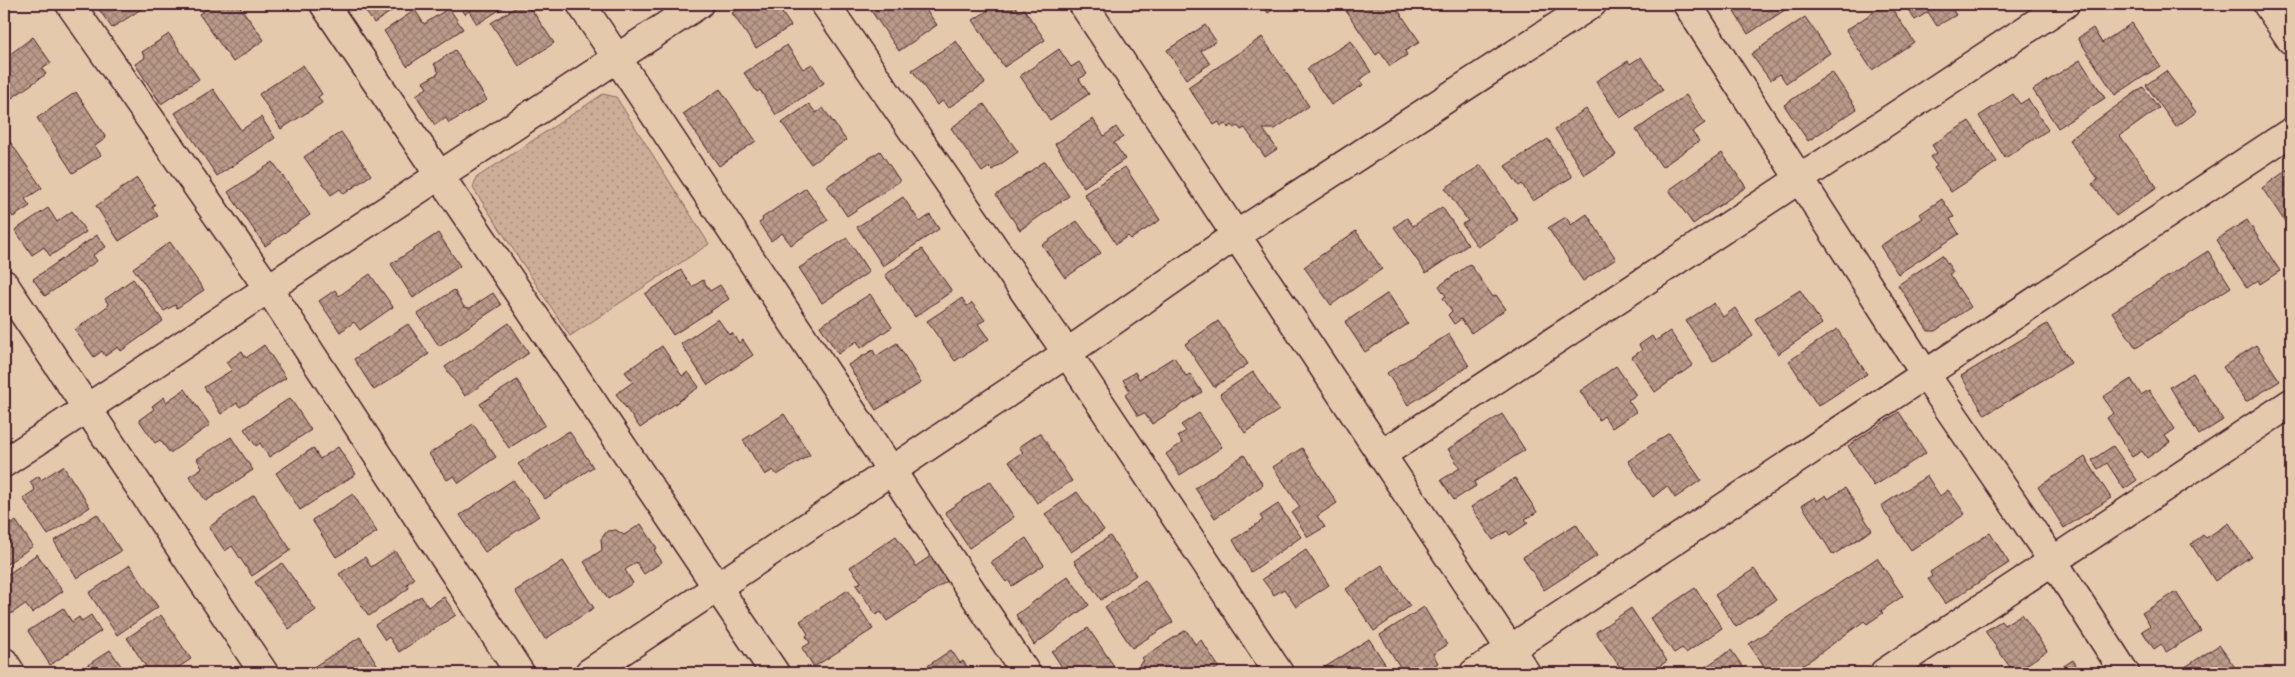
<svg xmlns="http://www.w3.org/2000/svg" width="2295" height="677" font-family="Mali,sans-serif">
  <defs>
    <pattern id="park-dots" width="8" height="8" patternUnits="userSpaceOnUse" patternTransform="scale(1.25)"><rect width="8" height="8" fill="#ccad98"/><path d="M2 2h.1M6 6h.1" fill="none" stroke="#a88c7c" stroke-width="1.8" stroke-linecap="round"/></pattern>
    <pattern id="building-cross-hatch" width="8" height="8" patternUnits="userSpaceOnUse" patternTransform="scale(1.25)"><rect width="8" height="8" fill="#ba9a89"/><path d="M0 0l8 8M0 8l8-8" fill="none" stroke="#997d70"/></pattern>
  </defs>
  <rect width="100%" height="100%" fill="#e5c9ad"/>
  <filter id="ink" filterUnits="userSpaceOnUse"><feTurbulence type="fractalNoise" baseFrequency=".02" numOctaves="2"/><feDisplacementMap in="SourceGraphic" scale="10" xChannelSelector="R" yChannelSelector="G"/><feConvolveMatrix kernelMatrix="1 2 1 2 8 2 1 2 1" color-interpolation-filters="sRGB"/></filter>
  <g filter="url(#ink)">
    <!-- park -->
    <path fill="url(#park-dots)" stroke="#8b6662" d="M603,94l13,3 93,147 -139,92 -97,-148 3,-10z"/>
    <!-- building -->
    <path fill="url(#building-cross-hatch)" stroke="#4a1f2b" d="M95,4h54l-37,24z
      M214,4h24l26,36 -31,22 -34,-48z
      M363,4h39l-28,19 -13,-18z
      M459,4h50l-32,20 -8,-13 -4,3z
      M521,4h7l26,39 -35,23 -28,-43z
      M747,4h29l15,22 -35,22 -24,-35z
      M869,4h53l15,21 -38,26 -32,-46z
      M998,4h15l6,8 5,-3 21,31 -41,27 -31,-47z
      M1262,4h20l-14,9z
      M1356,4h38l26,38 -15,9 2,4 -17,11 -10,-14 -4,3 -30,-44z
      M1729,4h65l-46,30z
      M1886,4h3l25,38 -42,28 -26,-40z
      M1904,4h45l7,11 -19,11 -9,-14 -13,8z
      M449,8l14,21 -56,37 -23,-35 31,-21 9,14z
      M1805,17l25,36 -44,30 -6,-9 -10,6 -19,-26z
      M2132,23l28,43 -45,29 -37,-57 15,-10 9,15z
      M1205,25l11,16 -15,10 9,13 -24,15 -19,-29z
      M169,34l30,45 -38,25 -26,-40 10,-6 -3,-6z
      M33,37l18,26 -9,6 4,5 -34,24 -8,-11v-40l5,8z
      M1262,37l47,69 -34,23h-12l14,20 -12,8 -20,-29 -4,2 -3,-4 -4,2 -2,-3 -4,3 -2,-4 -5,2 -2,-4 -5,3 -26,-38z
      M956,41l29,42 -37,25 -5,-7 -6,4 -25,-35z
      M1351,41l20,31 -12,8 4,5 -32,20 -24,-36z
      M787,45l16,24 9,-5 12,19 -48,32 -16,-25 -3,2 -13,-19z
      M1059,49l12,18 8,-5 8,12 -8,5 10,15 -39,26 -30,-44z
      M455,50l32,50 -38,23 -3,-5 -11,7 -19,-30 11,-7 -4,-6 16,-9 -5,-9z
      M1641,57l22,33 -43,28 -24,-37 32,-20 2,3z
      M2080,60l25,38 -47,30 -25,-38z
      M303,65l19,29 -4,3 4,6 -41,26 -22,-35z
      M2166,71l30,41 -20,15 -30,-42z
      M1832,72l25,37 -49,32 -24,-36z
      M2143,87l16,21 -39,28 37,51 -41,29 -24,-32 6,-4 -29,-40z
      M213,89l28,41 20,-13 14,21 -58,38 -42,-63z
      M720,89l36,52 -37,25 -36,-52z
      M76,92l30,46 -11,8 6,9 -28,18 -36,-55z
      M2013,94l7,10 8,-5 20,31 -43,28 -26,-42z
      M1686,95l19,28 -13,9 7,9 -37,26 -26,-37z
      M809,104l7,9 7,-5 23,32 -35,24 -29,-41z
      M984,104l34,48 -26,18 -3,-3 -7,5 -31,-44z
      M1586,109l30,46 -31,20 -30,-46z
      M1093,119l11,17 12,-9 7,10 -9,6 11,16 -41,28 -29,-43z
      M1969,121l28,41 -46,30 -17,-24 3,-2 -7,-9 7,-4 -5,-8z
      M341,132l30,43 -27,19 -4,-5 -9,6 -27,-38z
      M4,133l38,55 -17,11 5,7 -17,11 -9,-13z
      M1548,139l24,38 -39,24 -11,-17 -3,2 -14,-20z
      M880,151l20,30 -53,35 -20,-30z
      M1722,153l24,34 -53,37 -24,-34z
      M1045,161l24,35 -49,34 -24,-35z
      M273,162l37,53 -45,31 -37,-54z
      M1481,165l37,55 -40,27 -16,-23 6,-3 -23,-33z
      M1125,167l35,53 -29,19 -3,-3 -12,8 -32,-50z
      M2291,167v57l-3,2 -26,-38z
      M137,178l18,27 -3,2 6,9 -39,25 -23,-35z
      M806,188l22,32 -37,25 -9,-12 -11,8 -12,-18 4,-3 -1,-2z
      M903,197l17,25 10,-7 9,14 -56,37 -26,-39z
      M1942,199l12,18 -4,2 9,15 -61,40 -18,-28 43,-28 -3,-4z
      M1442,207l26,38 -42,28 -32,-46 13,-9 6,8z
      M48,208l9,14 15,-11 14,21 -36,24 -6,-9 -12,8 -17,-25z
      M1587,214l29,45 -33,22 -35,-53 18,-11 5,8z
      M2247,220l33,51 -20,13 -2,-4 -11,8 -31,-48z
      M1077,221l24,32 -36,25 -23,-33z
      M1356,231l26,38 -51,36 -27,-38z
      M438,233l22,33 -47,32 -22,-34z
      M97,235l9,12 -13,8 4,6 -52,35 -12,-17z
      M847,238l22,34 -47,31 -23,-35z
      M170,242l34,48 -27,18 -2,-3 -11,6 -31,-43z
      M922,249l30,42 -37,26 -30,-42z
      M2208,251l23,36 -95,61 -24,-36z
      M1942,255l11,17 -4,2 22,33 -36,24h-7l-30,-46z
      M1470,264l23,33 3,-2 10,14 -35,24 -10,-14 -7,5 -6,-9 4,-4 -9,-13 3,-2 -7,-10z
      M681,270l11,17 11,-7 7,11 10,-6 9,14 -56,36 -28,-41z
      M370,274l23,33 -33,23 -6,-8 -14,10 -21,-31 16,-11 4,6z
      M133,279l30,42 -42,30 -3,-4 -13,9 -3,-5 -8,6 -19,-27 34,-25 -4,-6z
      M454,290l10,17 6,1 23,-15 8,12 -62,41 -21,-32z
      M1800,290l22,34 -44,30 -23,-35z
      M1388,293l20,31 -43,28 -20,-30z
      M870,294l22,33 -31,21 -4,-7 -19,13 -18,-28z
      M962,298l5,8 5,-3 13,17 -7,4 11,15 -34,22 -28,-40z
      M1714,303l9,14 12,-9 18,28 -40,26 -27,-41z
      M718,319l11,16 3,-2 7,10 4,-3 10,15 -45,30 -27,-41z
      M1218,321l30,43 -34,23 -29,-43z
      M509,323l20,30 -64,43 -20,-29z
      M408,324l21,30 -55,36 -20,-31z
      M2047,324l24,39 -86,52 -24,-39z
      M1837,329l30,45 -49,32 -29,-45z
      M1670,331l23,34 -38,27 -23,-35 10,-7 -3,-5 13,-9 3,5z
      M1449,334l20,32 -61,39 -21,-32z
      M897,343l24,40 -45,27 -28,-45 25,-15 3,6z
      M264,345l22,33 -46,29 -3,-4 -16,11 -17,-27 28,-17 -6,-8 16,-11 4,7z
      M2256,345l24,36 -34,21 -23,-35z
      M662,346l20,30 6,-4 11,15 -59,41 -24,-34 17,-12 -8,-10z
      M1174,357l12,19 4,-2 12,18 -50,32 -8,-11 -6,3 -13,-21 5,-4 -7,-11 12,-8 4,7z
      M1616,366l20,29 -8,5 8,12 -24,16 -8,-12 -5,4 -19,-29z
      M1253,372l26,38 -34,23 -25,-39z
      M2193,373l30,47 -24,15 -29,-48z
      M2131,379l10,16 8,-5 26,39 -10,7 5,6 -23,16 -5,-7 -10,6 -25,-39 7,-5 -11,-16z
      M517,380l28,45 -36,23 -29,-44z
      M185,389l25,36 -40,28 -10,-13 -5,3 -16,-23 15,-11 -2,-3 12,-9 2,5z
      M290,398l21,32 -42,27 -9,-14 -4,3 -12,-17z
      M1899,412l27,41 -52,33 -26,-40z
      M1199,413l23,34 -42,28 -14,-21 16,-11 -4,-7 8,-5 -5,-6z
      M784,414l26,41 -33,20 -4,-5 -8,5 -22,-35z
      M1502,414l23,36 -51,32 2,4 -22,14 -13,-20 19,-12 -12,-19z
      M473,424l23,33 -37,26 -5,-7 -7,4 -18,-26z
      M569,431l24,36 -48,32 -27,-35z
      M1040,433l32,48 -35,22 -28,-42 14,-9 -4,-5z
      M1669,433l32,47 -26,18 -8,-12 -14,11 -25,-36z
      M231,437l22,33 -47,31 -17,-25 13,-8 -5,-9z
      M2113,446l24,34 -13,9 -17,-26 -9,6 -6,-9z
      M338,447l18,27 -56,36 -24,-37 37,-25 7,11z
      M1302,448l35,55 -20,13 8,11 -17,10 -16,-24 8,-6 -27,-40z
      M1244,455l19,30 -48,33 -20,-30z
      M2085,457l26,41 -47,30 -26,-41z
      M63,466l27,41 -42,28 -25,-37 12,-8 -5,-8 9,-6 2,4z
      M1927,476l13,20 8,-6 17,24 -54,36 -30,-44z
      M1515,478l22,34 -12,7 3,4 -18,12 -3,-4 -14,9 -22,-33z
      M513,480l26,36 -54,36 -25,-37z
      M990,481l24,36 -45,31 -24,-36z
      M1845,488l27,42 -39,25 -31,-50 13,-8 2,4 9,-6 2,4z
      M1077,492l27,38 -33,22 -26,-38z
      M353,494l24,38 -41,25 -24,-37z
      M254,495l37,55 -39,26 -20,-30 -7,5 -16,-24z
      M1278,504l23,33 -50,35 -18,-32 30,-20 -3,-4z
      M97,514l24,37 -44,27 -23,-37z
      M4,515l7,10 5,-4 17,25 -29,20z
      M2229,523l22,33 -36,25 -24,-37 12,-9 3,3z
      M641,524l16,24 -3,2 8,12 -18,12 -8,-12 -11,8 8,13 -25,16 -24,-37 18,-12 -1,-11 6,-8 9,-1 8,5z
      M1576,524l21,32 -53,34 -21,-33z
      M1990,533l19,30 -64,41 -17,-25 4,-3 -2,-4z
      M896,536l20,30 16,-11 17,25 -62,41 -6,-9 -5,3 -20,-30 5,-3 -11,-15z
      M1110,536l26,39 -35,25 -27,-39z
      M1026,538l18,27 -32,21 -4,-6 -2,2 -15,-20z
      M1306,550l23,35 -33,22 -12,-18 -10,6 -12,-16z
      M395,551l19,28 -7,5 2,4 -40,28 -30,-42 26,-17 6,10z
      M37,554l26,37 -31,22 -7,-9 -14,10 -7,-11 5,-4 -5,-8v-14z
      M1877,558l26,38 -22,15 2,2 -16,11 -3,-3 -66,48 -2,-2 -10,6h-18l-19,-29z
      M563,561l31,47 -49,31 -30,-48z
      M282,563l34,47 -27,19 -34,-47z
      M130,565l28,42 -41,28 -28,-42z
      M1382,565l28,41 -36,25 -28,-42z
      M1754,569l22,31 -40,27 -21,-32z
      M1068,576l21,29 -55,40 -18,-30z
      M1145,580l28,42 -41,26 -27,-41z
      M1695,588l27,40 -36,25 -4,-5 -8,5 -24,-35z
      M848,590l25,39 -59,38 -12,-19 8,-5 -4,-7 2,-2 -8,-13z
      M2176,592l25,39 -35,21 -5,-8 -7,5 -12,-18 8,-5 -8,-13z
      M421,596l7,11 16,-10 12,18 -57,37 -10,-15 -4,3 -10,-15z
      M1424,607l23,38 -14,9 5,9 -16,10h-18l-24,-38z
      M63,608l9,14 7,-5 3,4 9,-6 10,16 -51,34 -22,-34z
      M1631,608l36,53 -18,12h-25l-28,-41z
      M2022,614l25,37 -33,22 -29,-42 16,-10 3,4z
      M161,615l30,44 -21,14h-20l-23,-35z
      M1088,628l26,38 -12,7h-7l-3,-4 -6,4h-20l-14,-21z
      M1186,630l9,14 6,-4 18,27 -9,6h-65l-6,-9 5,-3 -2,-3z
      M360,637l22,35 -71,1 -2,-3z
      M1369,639l22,34h-75z
      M2219,645l20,28h-63z
      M110,650l16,23h-50z
      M951,650l9,13 3,-2 9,12h-55z
      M1731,650l16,23h-51z
      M2073,660l8,13h-28z"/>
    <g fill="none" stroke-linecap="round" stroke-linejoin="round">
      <defs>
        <path id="street" d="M70,4l198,284 252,385
          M324,4l451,669
          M581,4l445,669
          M825,4l242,349 212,320
          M1083,4l443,669
          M1687,4l238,370 128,187 72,112
          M2267,4l24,36
          M4,284l260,389
          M1381,455l684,-451
          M4,463l695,-459
          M4,662l7,11
          M1474,673l817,-541
          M1884,673l407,-270"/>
        <path id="secondary" d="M589,673l478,-320 169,-118 356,-231"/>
      </defs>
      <!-- street casing -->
      <use href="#street" stroke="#4a1f2b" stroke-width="31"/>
      <!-- secondary casing -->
      <use href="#secondary" stroke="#4a1f2b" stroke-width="31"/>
      <!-- street -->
      <use href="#street" stroke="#e5c9ad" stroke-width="28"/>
      <!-- secondary -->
      <use href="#secondary" stroke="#e5c9ad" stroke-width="28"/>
    </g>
  </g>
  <!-- margin -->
  <rect width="2295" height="677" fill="none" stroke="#e5c9ad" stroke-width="20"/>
  <rect x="10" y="10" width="2275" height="657" fill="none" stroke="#4a1f2b" stroke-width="2" filter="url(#ink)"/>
</svg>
